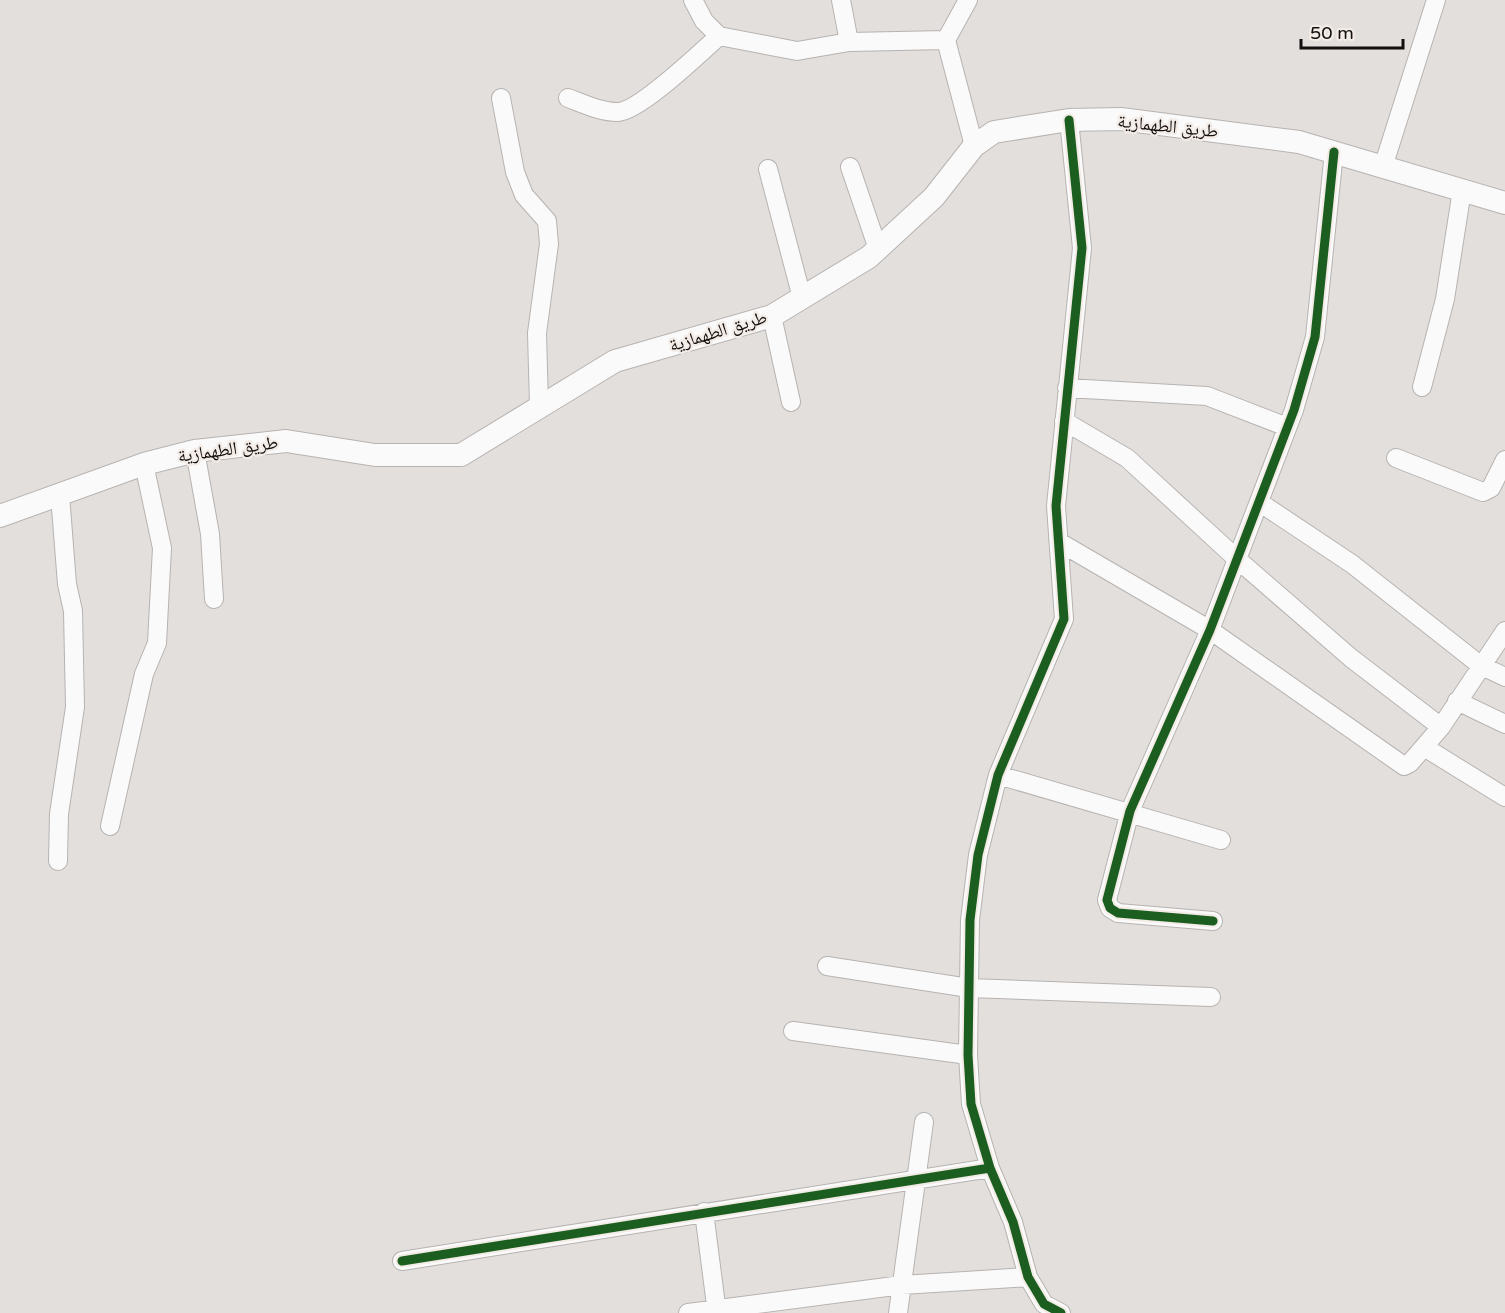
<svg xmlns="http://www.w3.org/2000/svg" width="1505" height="1313" font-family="'Varela Round','Noto Naskh Arabic',sans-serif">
  <rect width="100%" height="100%" fill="#e3dfdc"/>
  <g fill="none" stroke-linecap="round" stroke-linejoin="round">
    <defs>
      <path id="minor" d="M693,0l11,21 15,15 78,15 52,-9 97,-2
        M841,0l8,42
        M968,0l-22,40 28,106
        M501,98l14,74 9,23 23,26 2,23 -12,89 2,73
        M568,98c16,6 33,14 50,14 22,-1 83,-60 101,-76
        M850,167l28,82
        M1383,167l53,-167
        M768,169l34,129
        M772,316l19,86
        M1422,387l23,-88 17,-109
        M1067,388l140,8 80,31
        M1064,421l63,37 110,101 114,99 90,69
        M195,451l15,83 4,65
        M1396,458l87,34 8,-4 14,-28
        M1259,502l93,62 128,101 25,12
        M1059,542l151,88 194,136 6,-3 31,-36 64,-96
        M1457,701l48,23
        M1424,747l81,50
        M998,775l223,65
        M110,826l34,-152 13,-31 5,-95 -18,-84
        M58,861l1,-47 16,-107 -2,-96 -6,-27 -7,-89
        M1213,921l-95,-8 -8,-5 -3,-8 23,-89 80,-181 84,-220 21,-73 19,-185
        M827,966l142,22 242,9
        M793,1031l175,24
        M704,1212l13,101
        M402,1261l588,-93
        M688,1313l214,-28 126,-8
        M898,1313l26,-191
        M1061,1313l-17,-9 -16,-27 -15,-55 -23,-54 -19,-64 -3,-49 2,-135 8,-65 20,-80 66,-156 -8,-113 26,-258 -13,-128"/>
      <path id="major" d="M0,516l144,-52 51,-13 91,-10 89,14h86l154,-94 157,-45 97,-59 65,-60 40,-51 20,-14 75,-12 52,-1 178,23 206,61"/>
    </defs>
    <!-- minor casing -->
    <use href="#minor" stroke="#b6b3b1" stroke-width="20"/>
    <!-- major casing -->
    <use href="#major" stroke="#b6b3b1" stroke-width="24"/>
    <!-- minor -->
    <use href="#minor" stroke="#fbfafa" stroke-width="18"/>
    <!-- major -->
    <use href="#major" stroke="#fbfafa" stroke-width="22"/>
    <defs>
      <path id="cycleway" d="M1213,921l-95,-8 -8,-5 -3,-8 23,-89 80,-181 84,-220 21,-73 19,-185
        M402,1261l588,-93
        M1061,1313l-17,-9 -16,-27 -15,-55 -23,-54 -19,-64 -3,-49 2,-135 8,-65 20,-80 66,-156 -8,-113 26,-258 -13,-128"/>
    </defs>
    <!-- cycleway casing -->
    <use href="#cycleway" stroke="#f3ebe6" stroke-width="13"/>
    <!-- cycleway -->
    <use href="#cycleway" stroke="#1b5e20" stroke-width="9"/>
  </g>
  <g text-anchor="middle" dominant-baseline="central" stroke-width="4.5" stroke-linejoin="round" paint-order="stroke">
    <!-- street labels -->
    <g font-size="18" fill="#120f0e" stroke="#f3ebe6">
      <text transform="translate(1168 126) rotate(6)">طريق الطهمازية</text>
      <text transform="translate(718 331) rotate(-17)">طريق الطهمازية</text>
      <text transform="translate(228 449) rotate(-8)">طريق الطهمازية</text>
    </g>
  </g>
  <!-- scale -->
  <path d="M1301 39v9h102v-9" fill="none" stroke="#120f0e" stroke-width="3"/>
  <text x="1310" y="39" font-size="18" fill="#120f0e" stroke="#f3ebe6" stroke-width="4.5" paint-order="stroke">50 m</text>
</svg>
